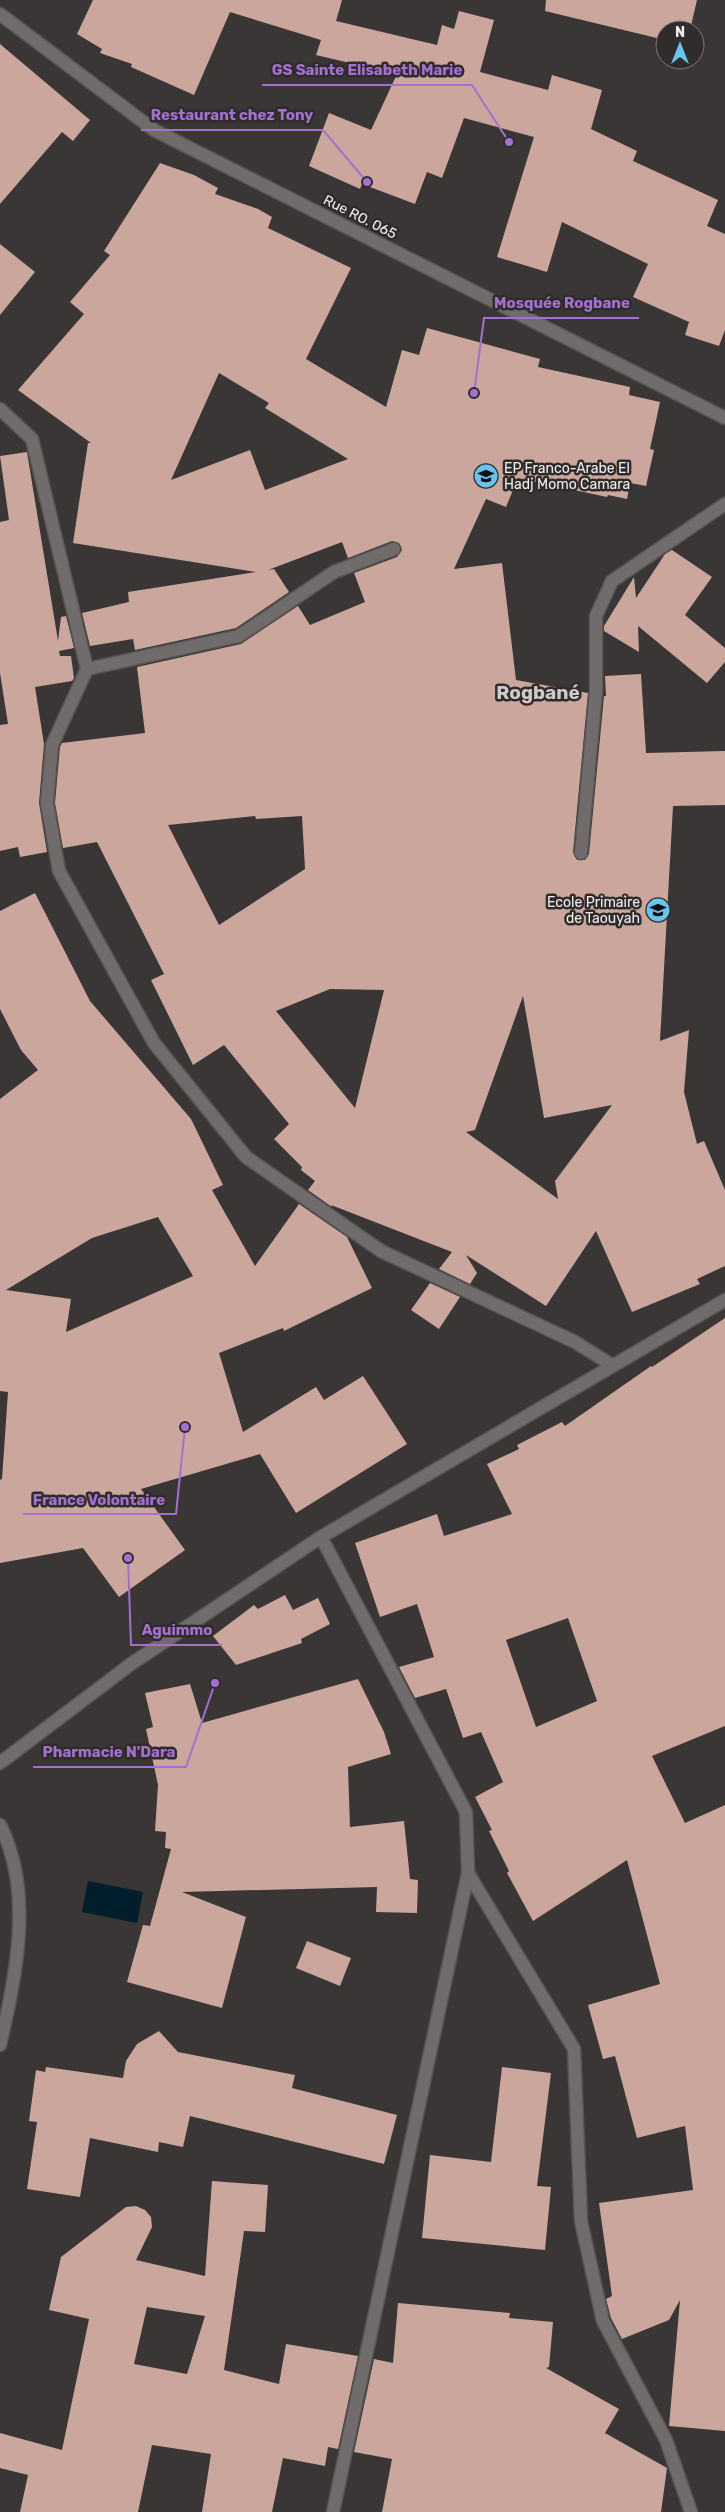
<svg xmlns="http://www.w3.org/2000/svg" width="725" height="2512" font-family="Rubik,sans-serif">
  <rect width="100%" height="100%" fill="#393635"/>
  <!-- water -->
  <path fill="#001e2b" d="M88,1881l55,11 -6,31 -55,-11z"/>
  <!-- building -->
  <path fill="#cba69d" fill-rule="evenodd" d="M93,0h249l-6,21 101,24 5,-20 12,4 5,-18 35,9 -14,52 68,18 4,-15 50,15 -11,39 46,22 -4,10 85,39 -11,26 18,8v96l-6,16 -34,-11 4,-13 -56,-25 15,-33 -86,-42 -15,50 -50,-15 37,-120 -70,-19 -22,60 -15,-6 -12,32 -53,-20 -2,5 -51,-23 20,-53 42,17 26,-56 -81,-19 5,-15 -91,-28 -36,83 -63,-28 1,-3 -32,-11 2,-4 -25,-15z
    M546,0h151l-7,30h-25v10l-120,-29z
    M0,44l90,76 -17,21 -11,-9 -62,72z
    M160,163l34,12 24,13 -3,6 43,15 14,8 -4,11 83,40 -45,91 80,48 16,-57 17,5 8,-27 113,31 -2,8 92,20 -1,8 31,7 -10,47 4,1 -8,36 -16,-3 -3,16 -19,-4 -1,2 -89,-19 -12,29 -20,-8 -32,70 48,-6 14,117 72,13 -15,159 4,8h8l4,-6 15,-158h2l-1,-20 36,-2 5,79 79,-2v54l-52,1 -13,235 29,-11 -5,62 13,52 7,-3 21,49v76l-28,13 3,5 -68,28 -36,-81 -50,75 -80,-51 11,18 -7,11 -31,-15 13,-17 -121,-47 1,2 -24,-17 7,-9 -14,-11 1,-3 -28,-28 15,-15 -65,-79 -31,20 -42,-85 13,-6 -67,-132 -34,6 -8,-45 5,-56 2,-4 83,-10 -8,-66 104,-23 57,-38 12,19 55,-23 -11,-29 43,-16 5,-7 -3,-7 -7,-2 -44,17 -6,-16 -74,28 6,-1 15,23 -53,36 -101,22 -2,-11 -43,7 -8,-33 47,-11 -1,-10 128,-20 -183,-29 15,-100h3l-73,-53 66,-76 -14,-12 40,-47 -6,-4zM219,373l50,30 -4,5 83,51 -83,31 -15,-40 -79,30zM255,816l1,3 46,-3 3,53 -86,56 -51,-100zM330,989l54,1 -29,118 -79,-97zM523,996l21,122 68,-13 -57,76 3,18 -92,-67 9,-2z
    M0,244l35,28 -35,43z
    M27,452l31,189 3,-24 5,-1 8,32 -15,3 1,5h11l3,22 -2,3 -37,6 9,57 -5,59 8,49 -27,5 -2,-10 -18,4v-126l8,-1 -8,-51v-151l9,-2 -9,-64z
    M672,550l40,27 -27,38 40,33v14l-18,21 -69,-57 1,26 -35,-21v-5l30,-49 2,21 29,-44z
    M35,893l55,108 101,118 32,66 -11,5 43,76 44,-62 48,33 25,51 -88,43 -1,-3 -64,25 24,79 73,-45 8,13 39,-24 44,68 -111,69 -36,-59 -119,35 44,61 -66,47 -36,-49 -83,15v-83l2,-1 6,-87 -8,-1v-292l38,-29 -17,-20 -21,-41v-98zM158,1217l35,59 -127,56 5,-33 -65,-9 86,-52z
    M430,1283l30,14 -21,32 -28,-19z
    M725,1318v408l-73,30 33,67 40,-18v626l-56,-5 11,-126 -11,20 -47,19 -11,-21 -5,-19 6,-3 -13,-93 94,-13 -8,-64 -48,12 -22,-82 -12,3 -15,-54 72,-21 -33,-124 -94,61 -26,-48 2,-2 -20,-40 3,-1 -17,-33 28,-15 -22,-50 -18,6 -17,-49 -31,9 -16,-31 35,-10 -17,-53 -37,13 -25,-74 82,-29 7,22 68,-22 -25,-50 32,-15 -2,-4 45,-23 3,4 86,-60 1,1zM568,1618l29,83 -61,26 -30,-87z
    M285,1595l8,15 25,-12 12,26 -29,15 1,4 -66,22 -23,-29 41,-31 4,4z
    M358,1679l26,53 7,22 -43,13 2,60 54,-6 6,58 8,1 -1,33 -41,-1 1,-25 -195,5 64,25 -24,91 -95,-26 16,-57 7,1 21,-77 -6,-1 1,-16 -11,-1 3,-46 -12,-56 7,-2 -8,-34 45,-9 12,39z
    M307,1941l44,17 -11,28 -44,-18z
    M159,2031l19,21 117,23 -3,13 105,27 -13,49 -194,-48 -7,31 -24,-5 -1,10 -68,-14 -10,59 -53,-8 10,-67 -8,-1 7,-51 9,2 1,-5 77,11 3,-17 11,-17z
    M502,2067l49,6 -14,113 14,1 -6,63 -123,-12 8,-83 61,7z
    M212,2181l56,4 -3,47 -21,-1 -20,139 55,14 7,-40 72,12 -20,93 -10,-2 -3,19 -42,-8 -11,54h-70l9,-58 -59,-9 -14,67h-118l8,-37 -28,-7v-35l62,17 27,-131 -40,-9 12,-53 65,-50 10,-1 9,4 6,7 1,10 -16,33 69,16zM147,2307l58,9 -18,58 -53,-10z
    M398,2303l112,10 -1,5 44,4 -4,45 -3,1 73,41 -14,24 62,35 -6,44h-279l10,-53 -38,-7 20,-93 19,4z"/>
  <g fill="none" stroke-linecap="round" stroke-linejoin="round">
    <defs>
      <path id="minor" d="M0,14l154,116 571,288
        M0,409l32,30 55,230 -35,76 -5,58 12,68 95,172 92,114 135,94 194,91 37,23
        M87,669l152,-33 95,-64 60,-23
        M581,853l15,-162v-75l16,-35 113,-77
        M321,1537l145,275 2,61 -135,639
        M0,1763l131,-99 190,-127 404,-237
        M0,1825c34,67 16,150 0,220
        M468,1873l106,176 7,172 22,100 63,119 25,72"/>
    </defs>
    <!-- minor casing -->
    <use href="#minor" stroke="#575453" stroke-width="15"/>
    <!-- minor -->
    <use href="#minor" stroke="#6f6c6b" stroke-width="12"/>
  </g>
  <!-- icons -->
  <defs>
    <symbol id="school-disc" viewBox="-11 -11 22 22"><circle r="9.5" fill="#66c4ef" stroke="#2f2c2b"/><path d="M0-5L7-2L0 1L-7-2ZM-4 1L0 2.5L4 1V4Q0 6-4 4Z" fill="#111"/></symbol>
  </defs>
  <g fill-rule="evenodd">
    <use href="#school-disc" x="472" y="462" width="28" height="28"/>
    <use href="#school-disc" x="644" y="896" width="28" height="28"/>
  </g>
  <g text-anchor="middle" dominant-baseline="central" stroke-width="5" stroke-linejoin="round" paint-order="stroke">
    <!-- street labels -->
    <g font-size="14" fill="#f0eeed" stroke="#2f2c2b">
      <text transform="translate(360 217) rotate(27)">Rue RO. 065</text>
    </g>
    <!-- poi labels -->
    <g font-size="14" fill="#f0eeed" stroke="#2f2c2b" text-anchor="start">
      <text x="504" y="468">EP Franco-Arabe El<tspan x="504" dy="16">Hadj Momo Camara</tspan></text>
      <text x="640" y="902" text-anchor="end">Ecole Primaire<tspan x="640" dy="16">de Taouyah</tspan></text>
    </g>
    <!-- district labels -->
    <g font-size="19" font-weight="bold" fill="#cdc9c8" stroke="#2f2c2b">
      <text x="538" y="692">Rogbané</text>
    </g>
  </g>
  <!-- callouts -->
  <path fill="none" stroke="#a470cf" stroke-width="2" d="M509 142L472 85H262M367 182L323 130H141M474 393L484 318H639M185 1427L176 1514H23M128 1558L131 1645H222M215 1683L186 1767H33"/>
  <g fill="#a470cf" stroke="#2f2c2b" stroke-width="2">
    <circle cx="509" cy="142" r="5"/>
    <circle cx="367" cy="182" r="5"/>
    <circle cx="474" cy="393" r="5"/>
    <circle cx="185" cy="1427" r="5"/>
    <circle cx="128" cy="1558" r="5"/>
    <circle cx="215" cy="1683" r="5"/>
  </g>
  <g font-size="15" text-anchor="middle" font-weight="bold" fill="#a470cf" stroke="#2f2c2b" stroke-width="5" stroke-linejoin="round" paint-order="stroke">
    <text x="367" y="75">GS Sainte Elisabeth Marie</text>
    <text x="232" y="120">Restaurant chez Tony</text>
    <text x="562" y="308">Mosquée Rogbane</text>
    <text x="99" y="1505">France Volontaire</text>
    <text x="177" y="1635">Aguimmo</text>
    <text x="109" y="1757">Pharmacie N'Dara</text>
  </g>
  <!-- north arrow -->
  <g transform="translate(680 45)"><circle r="24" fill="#2f2c2b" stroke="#7c7a79"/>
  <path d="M0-4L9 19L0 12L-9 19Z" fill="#66c4ef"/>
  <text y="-8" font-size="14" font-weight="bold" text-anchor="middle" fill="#f0eeed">N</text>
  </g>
</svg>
